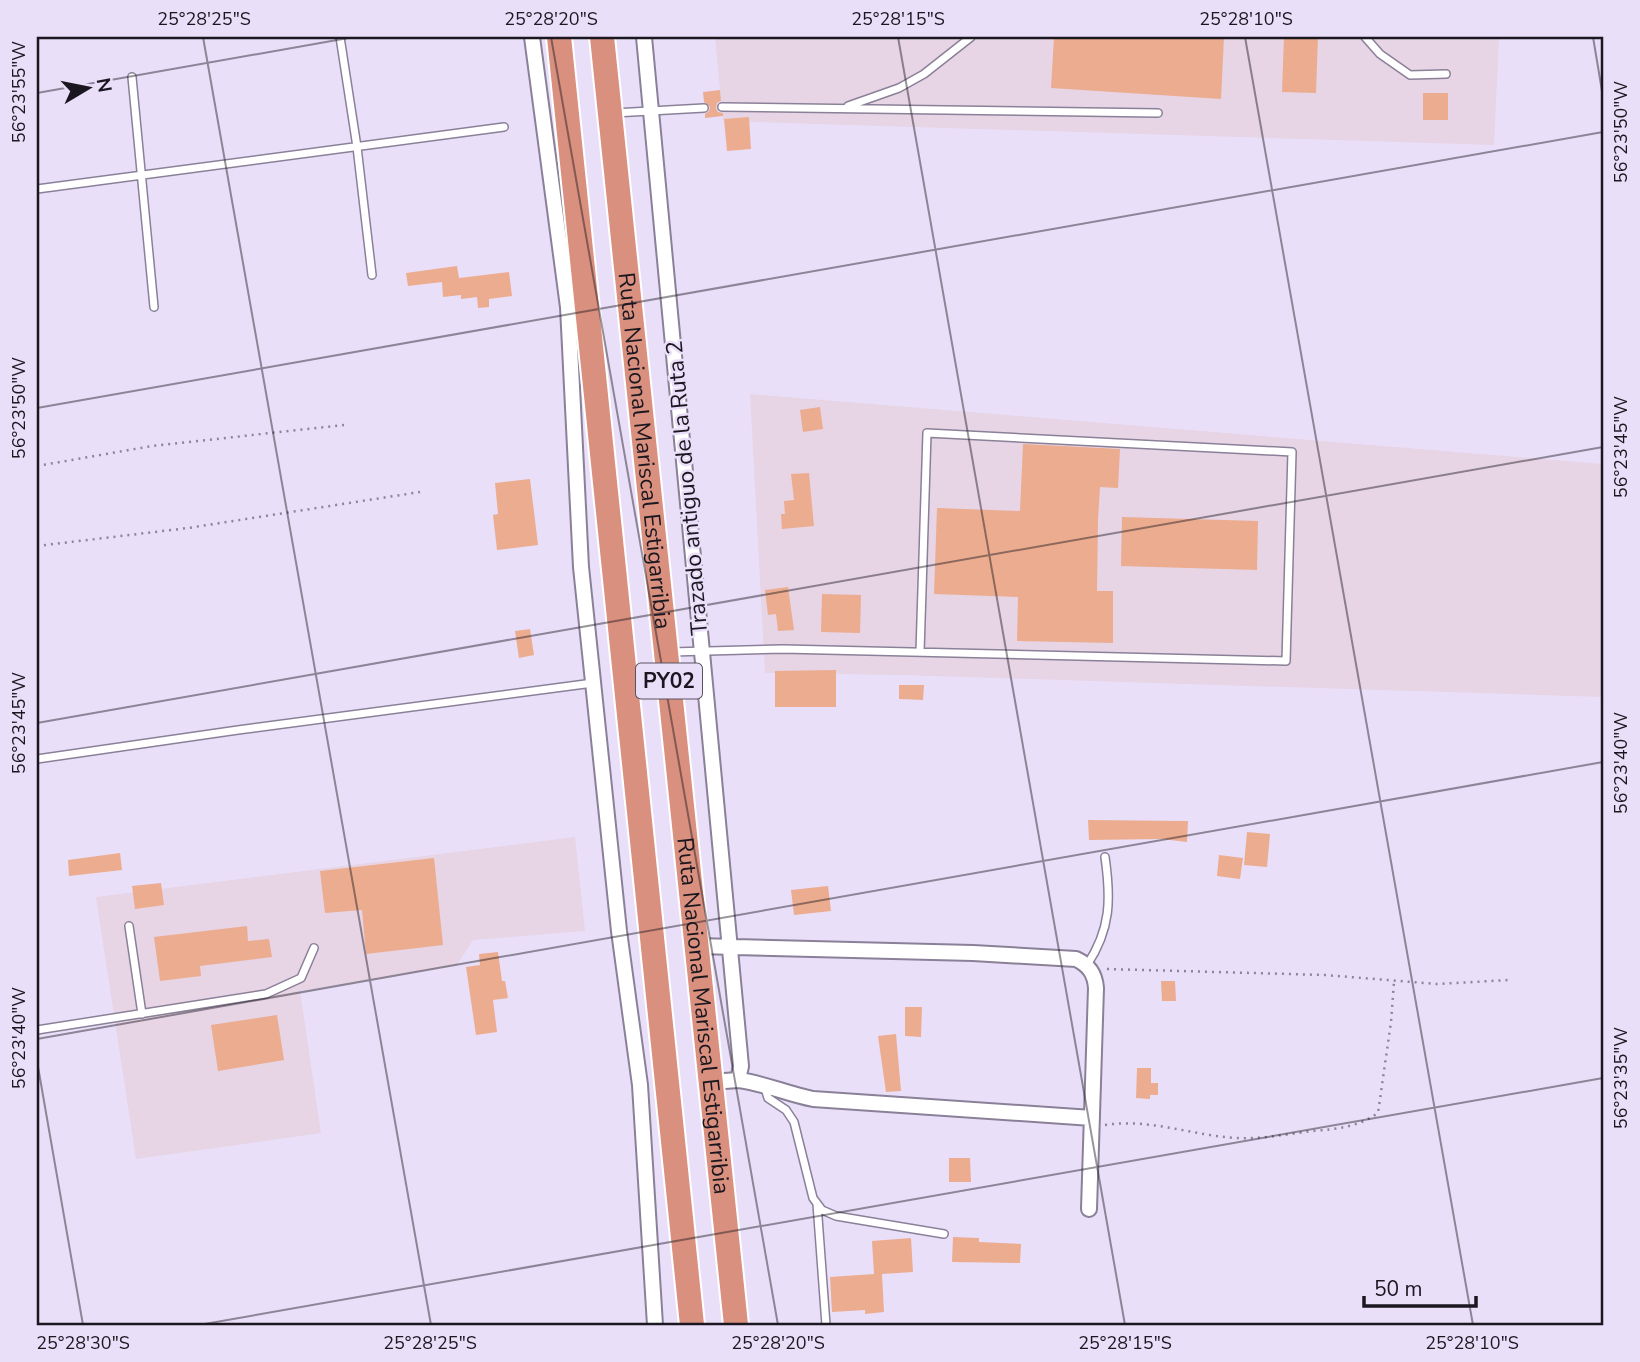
<svg xmlns="http://www.w3.org/2000/svg" width="1640" height="1362" font-family="'Nunito Sans',sans-serif">
  <rect width="100%" height="100%" fill="#eadff9"/>
  <!-- industrial -->
  <path fill="#e7d4e5" d="M715,37h784l-5,108 -771,-24z
    M750,394l853,70v233l-702,-22 -136,-2z
    M575,837l10,94 -112,9 -16,25 -157,26 21,142 -185,26 -40,-262z"/>
  <!-- building -->
  <path fill="#ecac8f" d="M1054,37h170l-3,62 -170,-11z
    M1284,37h34l-2,56 -34,-1z
    M720,90l1,11 -4,2 -1,5 2,4 5,1v3l-18,2v-4l4,-3 1,-4 -6,-5 -1,-10z
    M1423,93h25v27h-25z
    M749,117l2,32 -24,2 -3,-32z
    M457,266l2,12 50,-6 3,24 -23,3v8l-11,1 -1,-11 -16,2v-4l-18,2 -1,-15 -34,4 -2,-13z
    M820,407l3,22 -20,3 -3,-22z
    M1023,444l97,5 -2,39 -18,-1 -2,33 -1,71h16v52l-96,-2 1,-44 -84,-3 3,-86 83,3z
    M809,473l5,53 -32,3 -1,-15h4l-1,-13 10,-1 -3,-26z
    M530,479l8,66 -41,5 -4,-35 5,-1 -3,-31z
    M1122,517l136,4 -1,49 -136,-4z
    M788,587l6,43 -16,1 -2,-17 -8,1 -3,-25z
    M822,594l39,1 -1,38 -39,-1z
    M530,629l4,26 -15,3 -4,-27z
    M836,670v37h-61v-36z
    M899,685h25l-1,15 -24,-1z
    M1088,820l100,1 -1,21 -25,-3 -73,1z
    M1247,832l23,2 -3,33 -23,-2z
    M120,853l2,17 -53,6 -1,-16z
    M1219,855l24,3 -3,21 -23,-3z
    M434,858l9,87 -77,9 -4,-44 -37,3 -5,-42z
    M161,883l3,22 -29,4 -3,-23z
    M828,886l3,25 -37,4 -3,-25z
    M247,926l1,15 21,-2 3,18 -72,9 1,10 -41,5 -6,-44z
    M498,952l4,29h3l3,17 -15,2 4,32 -21,3 -10,-68 14,-2 -1,-11z
    M1161,981h14l1,20h-14z
    M905,1007h17l-1,30 -16,-1z
    M277,1015l7,45 -66,11 -7,-46z
    M896,1034l5,57 -15,1 -8,-56z
    M1137,1068h14v15h7v12h-8v4l-14,-1z
    M949,1158h21l1,24h-22z
    M953,1237l26,1v4l42,2 -1,19 -68,-1z
    M911,1238l2,34 -31,2 2,38 -19,2v-4l-33,2 -2,-35 44,-3 -2,-33z"/>
  <g fill="none" stroke-linecap="round" stroke-linejoin="round">
    <defs>
      <path id="service" d="M340,37l17,110 15,128
        M1365,37l15,17 30,21 36,-1
        M132,77l22,230
        M848,106l51,-18 25,-14 47,-37
        M722,107l436,6
        M614,113l90,-5
        M37,189l467,-62
        M671,652l112,-3 503,12 6,-209 -365,-19 -7,219
        M37,759l201,-29 355,-47
        M129,926l13,88
        M1087,965c24,-36 24,-66 18,-108
        M37,1030l229,-36 35,-16 13,-30
        M764,1085l4,13 18,12 8,12 19,76 9,12 14,6 108,18
        M817,1204l9,121"/>
      <path id="minor" d="M532,37l36,270 13,260 38,364 21,154 15,240
        M644,37l97,1029 -3,14 -27,2
        M697,946l276,7 103,6c13,6 19,15 20,29l-7,221
        M738,1080c26,3 49,14 75,19l279,19"/>
      <g id="trunk">
        <path d="M559,37l133,1288"/>
        <path id="s1" d="M602,37l134,1288"/>
      </g>
    </defs>
    <!-- service casing -->
    <use href="#service" stroke="#8a8098" stroke-width="10"/>
    <!-- minor casing -->
    <use href="#minor" stroke="#8a8098" stroke-width="18"/>
    <!-- trunk casing -->
    <use href="#trunk" stroke="#fff" stroke-width="28"/>
    <!-- path -->
    <path stroke="#8c8497" stroke-width="2.5" stroke-dasharray="2 5" stroke-linecap="butt" d="M37,466l115,-20 192,-21
      M37,546l151,-18 232,-36
      M1107,969l218,6 112,9 72,-4
      M1105,1125c46,-7 88,11 133,13 25,1 50,-4 75,-7 24,-2 45,-4 65,-18l13,-91 3,-40"/>
    <!-- service -->
    <use href="#service" stroke="#fff" stroke-width="7"/>
    <!-- minor -->
    <use href="#minor" stroke="#fff" stroke-width="14"/>
    <!-- trunk -->
    <use href="#trunk" stroke="#da907e" stroke-width="24"/>
  </g>
  <!-- ticks -->
  <path fill="none" stroke="#1b1720" stroke-width="2" stroke-opacity="0.45" d="M203,37l228,1288M551,37l227,1288M898,37l227,1288M1245,37l228,1288M1593,37l10,60M37,93l317,-56M37,408l1566,-276M37,723l1566,-276M37,1039l1566,-277M37,1061l46,264M199,1325l1404,-247"/>
  <g text-anchor="middle" dominant-baseline="central" stroke-width="5" stroke-linejoin="round" paint-order="stroke">
    <!-- shield labels -->
    <rect fill="#eadff9" stroke="#595361" stroke-width="2" x="636" y="663.5" width="66" height="35" rx="5"/>
    <g font-size="21" font-weight="bold" fill="#1b1720">
      <text x="669" y="681">PY02</text>
    </g>
    <!-- street labels -->
    <g font-size="23" fill="#1b1720" stroke="#eadff9">
      <text stroke="none"><textPath href="#s1" startOffset="416">Ruta Nacional Mariscal Estigarribia</textPath></text>
      <text transform="translate(687 488) rotate(-95)">Trazado antiguo de la Ruta 2</text>
      <text stroke="none"><textPath href="#s1" startOffset="984">Ruta Nacional Mariscal Estigarribia</textPath></text>
    </g>
  </g>
  <!-- border -->
  <rect width="1640" height="1362" fill="none" stroke="#eadff9" stroke-width="77"/>
  <!-- north arrow -->
  <g transform="translate(88 88) rotate(80)" stroke="#eadff9" stroke-width="5" paint-order="stroke">
  <path d="M0-5L12 26L0 18L-12 26Z" fill="#1b1720"/>
  <text y="-10" font-size="19" font-weight="bold" text-anchor="middle" fill="#1b1720">N</text>
  </g>
  <!-- scale -->
  <path d="M1364 1296v10h112v-10" fill="none" stroke="#1b1720" stroke-width="3.5"/>
  <text x="1374" y="1296" font-size="21" fill="#1b1720" stroke="#eadff9" stroke-width="5" paint-order="stroke">50 m</text>
  <rect x="38" y="38" width="1564" height="1286" fill="none" stroke="#1b1720" stroke-width="2.5"/>
  <g font-size="18" text-anchor="middle" fill="#1b1720">
    <text x="204" y="25">25°28'25"S</text>
    <text x="551" y="25">25°28'20"S</text>
    <text x="898" y="25">25°28'15"S</text>
    <text x="1246" y="25">25°28'10"S</text>
    <text transform="translate(19 92) rotate(-90)" y="6">56°23'55"W</text>
    <text transform="translate(1621 132) rotate(-90)" y="6">56°23'50"W</text>
    <text transform="translate(19 408) rotate(-90)" y="6">56°23'50"W</text>
    <text transform="translate(1621 447) rotate(-90)" y="6">56°23'45"W</text>
    <text transform="translate(19 723) rotate(-90)" y="6">56°23'45"W</text>
    <text transform="translate(1621 763) rotate(-90)" y="6">56°23'40"W</text>
    <text transform="translate(19 1038) rotate(-90)" y="6">56°23'40"W</text>
    <text transform="translate(1621 1078) rotate(-90)" y="6">56°23'35"W</text>
    <text x="83" y="1349">25°28'30"S</text>
    <text x="430" y="1349">25°28'25"S</text>
    <text x="778" y="1349">25°28'20"S</text>
    <text x="1125" y="1349">25°28'15"S</text>
    <text x="1472" y="1349">25°28'10"S</text>
  </g>
</svg>
